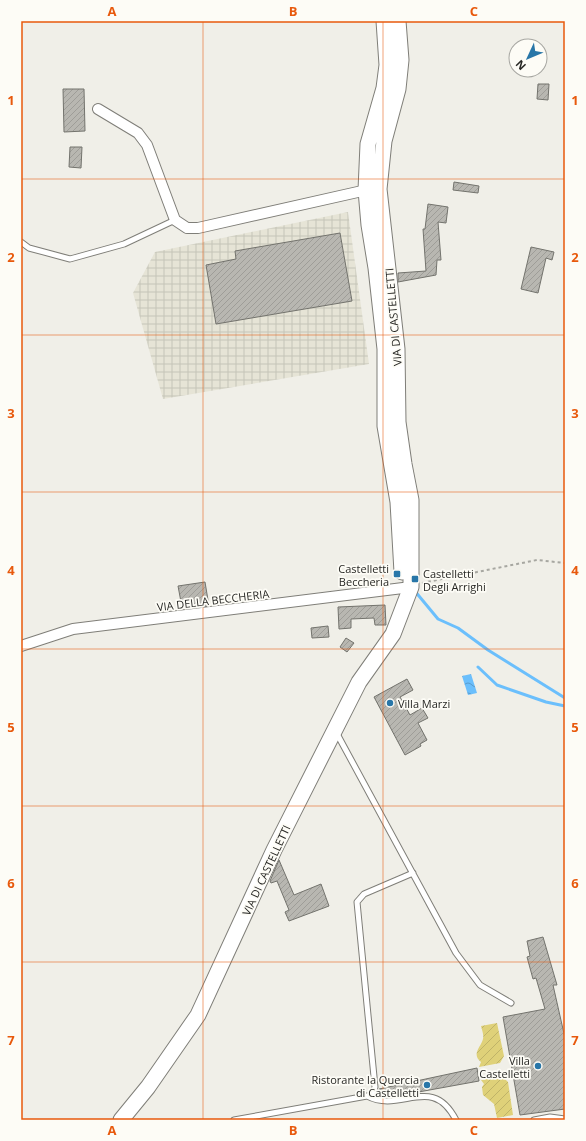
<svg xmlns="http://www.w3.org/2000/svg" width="586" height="1141" font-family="'Open Sans',sans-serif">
  <defs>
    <pattern id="industrial-grid" width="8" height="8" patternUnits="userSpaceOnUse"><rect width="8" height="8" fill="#e6e4d6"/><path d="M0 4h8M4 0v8" fill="none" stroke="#c5c4b8"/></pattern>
    <pattern id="garden-furrows" width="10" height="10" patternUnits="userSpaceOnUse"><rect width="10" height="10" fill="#dfd179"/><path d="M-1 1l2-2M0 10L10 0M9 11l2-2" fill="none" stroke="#bfb368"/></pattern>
    <pattern id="water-waves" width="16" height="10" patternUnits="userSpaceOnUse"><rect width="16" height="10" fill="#6bbffc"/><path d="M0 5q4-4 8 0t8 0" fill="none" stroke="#589bcc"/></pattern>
    <pattern id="building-hatch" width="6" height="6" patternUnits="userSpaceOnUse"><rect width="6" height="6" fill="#b8b7b1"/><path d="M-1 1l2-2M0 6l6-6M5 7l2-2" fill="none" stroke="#9e9d98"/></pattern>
  </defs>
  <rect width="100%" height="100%" fill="#f0efe8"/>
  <!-- industrial -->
  <path fill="url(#industrial-grid)" d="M348,212l21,152 -206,35 -30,-106 22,-41z"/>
  <!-- garden -->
  <path fill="url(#garden-furrows)" d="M497,1023l7,33 -4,7 -21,4 2,-5c-10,-8 0,-15 2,-23 1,-4 -1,-9 -2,-13z
    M502,1076l6,6 5,33 -16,3 -3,-14 -11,-9 -1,-8 2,-3 -3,-4z"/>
  <!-- water -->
  <path fill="url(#water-waves)" d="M471,674l6,19 -9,2 -6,-19z"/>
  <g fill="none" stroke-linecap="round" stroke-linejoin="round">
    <!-- stream -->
    <path stroke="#6bbffc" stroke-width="3" d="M414,590l24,29 20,9 30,22 77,48
      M478,667l19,18 49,17 19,4"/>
  </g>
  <!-- building -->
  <path fill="url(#building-hatch)" stroke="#73736d" d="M538,84h11l-1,16 -11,-1z
    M63,89h21l1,42 -21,1z
    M70,147h12l-1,21 -12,-1z
    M454,182l25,4 -1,7 -25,-3z
    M428,204l20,3 -2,16 -8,-1 3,38h-4l-1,15 -38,7v-9l28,-2 -3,-42h2z
    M340,233l12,68 -136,23 -10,-59 30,-6 -1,-8z
    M531,247l23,5 -2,8 -6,-2 -8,35 -17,-4z
    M205,582l4,24 -20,2 -1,-7 -7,1 -3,-16z
    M385,605l1,20h-11l-1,-7 -23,1v9l-12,1 -1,-22z
    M328,626l1,11 -17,1 -1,-10z
    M346,638l8,5 -7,9 -7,-5z
    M407,679l6,11 -13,7 10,18 12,-7 6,10 -10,5 9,17 -7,4 1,2 -16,9 -31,-58z
    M279,860l15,35 27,-11 8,22 -40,15 -4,-9 4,-2 -12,-29 -6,2 -1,-2z
    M543,937l14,48h-4l12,53v71l-45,6 -17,-98 42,-8 -9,-31 -3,1 -6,-22 3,-1 -3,-15z
    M477,1068l2,13 -88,16 -11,-1 -1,-7z"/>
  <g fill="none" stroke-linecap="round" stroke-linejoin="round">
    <defs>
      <path id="lane" d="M21,242l8,6 41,11 54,-15 51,-24
        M336,732l120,221 24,32 31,18
        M367,1096l6,-1 2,-8 -18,-185 7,-8 49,-21
        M234,1120l133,-24c34,18 65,-23 89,24
        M534,1120l16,-3 15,2"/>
      <path id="street" d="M98,109l40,24 9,12 28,75 12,8h11l173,-39
        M21,646l52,-17 338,-42"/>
      <path id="secondary" d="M384,21l3,44 -3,23 -16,56 -2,46 3,35 7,43 9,81v77l13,76 4,70
        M121,1120l27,-33 50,-72 76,-165 85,-168 34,-48 18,-47v-87l-7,-36 -6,-42 -1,-73 -18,-160 5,-48 14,-52 3,-29 -3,-39"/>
    </defs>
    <!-- lane casing -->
    <use href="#lane" stroke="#7f7e78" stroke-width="7"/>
    <!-- street casing -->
    <use href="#street" stroke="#7f7e78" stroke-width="12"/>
    <!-- secondary casing -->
    <use href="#secondary" stroke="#7f7e78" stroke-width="17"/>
    <!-- path -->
    <path stroke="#a7a7a1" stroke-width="2" stroke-dasharray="3 3" stroke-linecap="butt" d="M422,583l115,-23 28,3"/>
    <!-- lane -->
    <use href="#lane" stroke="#fff" stroke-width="5"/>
    <!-- street -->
    <use href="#street" stroke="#fff" stroke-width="10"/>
    <!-- secondary -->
    <use href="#secondary" stroke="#fff" stroke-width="15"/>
  </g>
  <!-- grid -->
  <path fill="none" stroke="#e8590c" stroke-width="1" stroke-opacity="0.55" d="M203,21v1099M383,21v1099M21,179h544M21,335h544M21,492h544M21,649h544M21,806h544M21,962h544"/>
  <!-- markers -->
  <g fill="#2876a8" stroke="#fdfcf6" stroke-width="1.5">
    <rect x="393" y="570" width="8" height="8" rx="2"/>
    <rect x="411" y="575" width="8" height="8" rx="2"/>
    <circle cx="390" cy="703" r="4"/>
    <circle cx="538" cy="1066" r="4"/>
    <circle cx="427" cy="1085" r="4"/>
  </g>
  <g text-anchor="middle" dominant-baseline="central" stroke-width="3.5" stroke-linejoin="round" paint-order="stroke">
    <!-- street labels -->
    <g font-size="11" fill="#272724" stroke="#fdfcf6">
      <text transform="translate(393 317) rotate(-95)">VIA DI CASTELLETTI</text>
      <text transform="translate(213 600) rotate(-7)">VIA DELLA BECCHERIA</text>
      <text transform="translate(266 870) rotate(-65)">VIA DI CASTELLETTI</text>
    </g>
    <!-- poi labels -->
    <g font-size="11" fill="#272724" stroke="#fdfcf6" text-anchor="end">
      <text x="389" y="568">Castelletti<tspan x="389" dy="13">Beccheria</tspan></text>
      <text x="423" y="573" text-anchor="start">Castelletti<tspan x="423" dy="13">Degli Arrighi</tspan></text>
      <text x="398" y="703" text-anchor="start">Villa Marzi</text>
      <text x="530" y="1060">Villa<tspan x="530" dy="13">Castelletti</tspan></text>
      <text x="419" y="1079">Ristorante la Quercia<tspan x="419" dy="13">di Castelletti</tspan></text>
    </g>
  </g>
  <!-- border -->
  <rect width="586" height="1141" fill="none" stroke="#fdfcf6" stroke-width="44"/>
  <!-- north arrow -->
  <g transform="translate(528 58) rotate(226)"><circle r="19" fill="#fdfcf6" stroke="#a7a7a2"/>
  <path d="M0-3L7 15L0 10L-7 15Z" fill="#2876a8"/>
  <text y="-6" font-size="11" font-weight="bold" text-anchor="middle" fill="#272724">N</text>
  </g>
  <rect x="22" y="22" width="542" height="1097" fill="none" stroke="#e8590c" stroke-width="1.5"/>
  <g font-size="13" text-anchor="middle" font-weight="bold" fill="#e8590c">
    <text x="112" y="16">A</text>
    <text x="293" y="16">B</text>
    <text x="474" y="16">C</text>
    <text x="11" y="105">1</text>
    <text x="575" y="105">1</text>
    <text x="11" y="262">2</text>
    <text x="575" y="262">2</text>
    <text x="11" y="418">3</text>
    <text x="575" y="418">3</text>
    <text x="11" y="575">4</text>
    <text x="575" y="575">4</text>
    <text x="11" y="732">5</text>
    <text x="575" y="732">5</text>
    <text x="11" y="888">6</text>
    <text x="575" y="888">6</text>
    <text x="11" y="1045">7</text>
    <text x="575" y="1045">7</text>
    <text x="112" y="1135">A</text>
    <text x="293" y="1135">B</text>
    <text x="474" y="1135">C</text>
  </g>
</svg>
